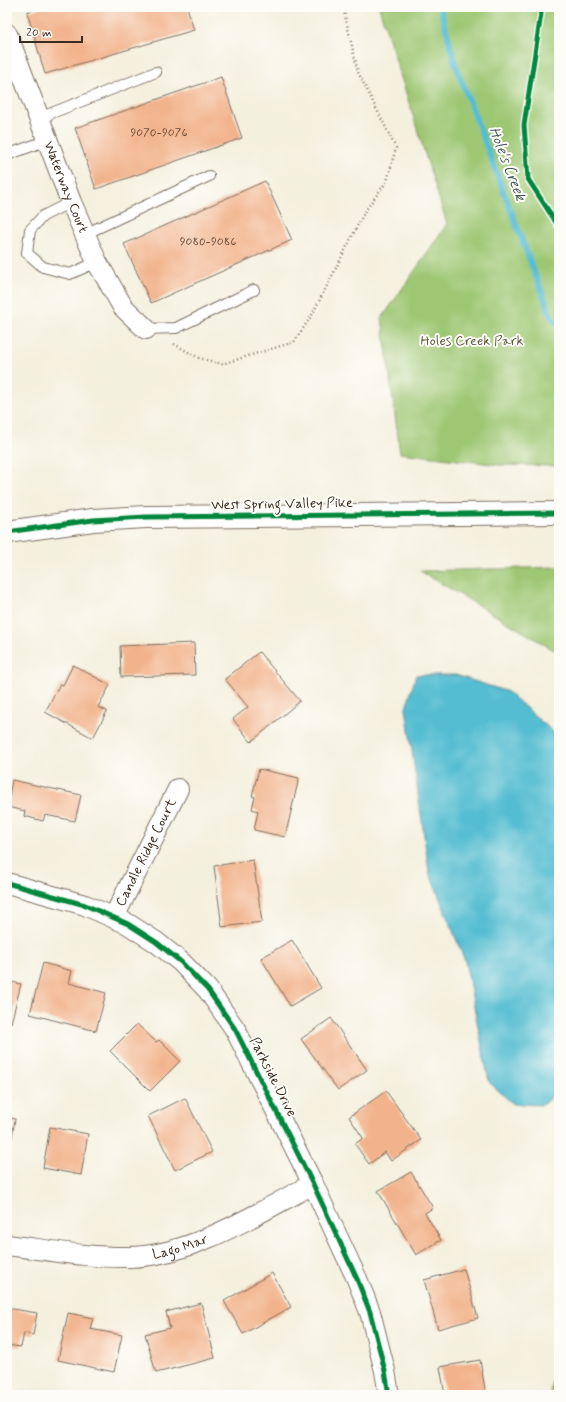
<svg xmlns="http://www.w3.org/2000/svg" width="566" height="1402" font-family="Mynerve,sans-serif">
  <rect width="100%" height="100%" fill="#fdfcf7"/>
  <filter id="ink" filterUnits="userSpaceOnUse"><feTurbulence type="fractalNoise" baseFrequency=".025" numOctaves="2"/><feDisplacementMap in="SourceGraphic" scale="8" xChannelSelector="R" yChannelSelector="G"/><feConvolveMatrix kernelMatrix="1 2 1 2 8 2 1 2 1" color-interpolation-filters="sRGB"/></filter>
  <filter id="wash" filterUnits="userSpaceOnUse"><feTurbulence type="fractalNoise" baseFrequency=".012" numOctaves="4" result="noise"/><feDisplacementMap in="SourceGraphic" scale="16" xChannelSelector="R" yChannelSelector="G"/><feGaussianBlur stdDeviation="0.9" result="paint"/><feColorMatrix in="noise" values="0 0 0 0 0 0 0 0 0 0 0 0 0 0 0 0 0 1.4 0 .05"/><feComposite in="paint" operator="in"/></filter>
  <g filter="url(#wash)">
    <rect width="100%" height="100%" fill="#f4f0de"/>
    <!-- green -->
    <path fill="#9ec773" stroke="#6c7848" d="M379,7h180v459l-59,-1 -100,-12 -18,-135 65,-94z
      M559,567v86l-139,-82z
      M559,1329v66h-9z"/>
    <!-- water -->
    <path fill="#54bdd1" stroke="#487478" d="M416,675h40l52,17 51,45v354l-17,14 -29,-1 -24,-22 -24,-121 -36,-89 -23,-164z"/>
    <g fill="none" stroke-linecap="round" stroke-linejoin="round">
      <!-- stream -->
      <path stroke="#54bdd1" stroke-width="6" d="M440,7l16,59 95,250 8,10"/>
    </g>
    <g id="blocks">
      <!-- building -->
      <path fill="#f2b28b" d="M42,7h145l7,23 -149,44 -18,-62z
        M221,77l21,61 -146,51 -21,-61z
        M265,181l27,59 -141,63 -27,-59z
        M194,643l1,32 -74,2 -1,-31z
        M259,652l41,49 -49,41 -18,-23 15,-12 -23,-28z
        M73,665l37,20 -12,22 9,4 -14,27 -48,-26 15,-28 3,1z
        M259,769l40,9 -14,59 -31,-7 4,-19 -6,-2 3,-12 -3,-1z
        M12,780l69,15 -6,26 -30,-6 -2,6 -19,-5 1,-5 -18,-4z
        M253,860l9,62 -40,5 -8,-61z
        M292,940l29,48 -31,18 -29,-48z
        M43,963l29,8 -3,12 37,10 -10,38 -66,-17z
        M7,981l14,3 -10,39 -4,-1z
        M331,1018l36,52 -29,20 -37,-51z
        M137,1024l19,18 3,-2 21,21 -30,30 -40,-40z
        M386,1091l35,49 -30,21 -6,-9 -16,12 -14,-20 8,-6 -14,-21z
        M185,1098l27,54 -37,18 -27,-54z
        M7,1118l8,1 -7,41h-1z
        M50,1127l38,7 -7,41 -38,-7z
        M411,1172l22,36 -8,5 16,27 -25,15 -38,-64z
        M464,1269l14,49 -40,11 -14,-49z
        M272,1273l19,34 -48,27 -19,-33z
        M201,1303l14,55 -59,15 -11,-39 25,-6 -4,-16z
        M7,1308l30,5 -4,22 -9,-2 -3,14 -14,-2z
        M68,1313l25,5 -3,11 32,6 -8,37 -56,-12z
        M480,1360l6,35h-41l-5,-28z"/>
    </g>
  </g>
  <g filter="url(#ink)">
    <use href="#blocks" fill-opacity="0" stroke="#7c6f61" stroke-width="1"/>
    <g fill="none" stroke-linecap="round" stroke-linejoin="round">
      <defs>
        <path id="service" d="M39,118l117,-46
          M7,155l41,-15
          M71,202l-28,14 -13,14 -3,23 16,14 27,7 27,-12
          M85,234l124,-58
          M146,329l30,-1 78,-38"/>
        <g id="minor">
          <path id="s1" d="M7,34l64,168 26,60 26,45 23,22"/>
          <path d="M7,883l78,22 43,19 28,18 25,20 27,28 27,39 78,155 44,95 13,33 15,59 4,24"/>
          <path id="s2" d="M114,917l64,-128"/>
          <path id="s3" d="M7,1245c41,5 83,13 124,12 63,-2 128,-45 182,-73"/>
        </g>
        <path id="tertiary" d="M7,532l86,-12 53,-3 413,-4"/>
      </defs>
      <!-- service casing -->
      <use href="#service" stroke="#7c6f61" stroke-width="12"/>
      <!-- minor casing -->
      <use href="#minor" stroke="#7c6f61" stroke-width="22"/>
      <!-- tertiary casing -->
      <use href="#tertiary" stroke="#7c6f61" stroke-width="24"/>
      <!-- path -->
      <path stroke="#7c6f61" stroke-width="2.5" stroke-dasharray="1 3" stroke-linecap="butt" d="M174,344l25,14 23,6 72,-22 18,-27 53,-104 22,-30 9,-33 -38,-76 -15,-65"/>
      <!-- service -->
      <use href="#service" stroke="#fff" stroke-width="10"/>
      <!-- minor -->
      <use href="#minor" stroke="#fff" stroke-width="20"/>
      <!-- tertiary -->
      <use href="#tertiary" stroke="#fff" stroke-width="22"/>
      <defs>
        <path id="cycleway" d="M542,7l-18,118 4,54 31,48
          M7,532l86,-12 53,-3 413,-4
          M7,883l78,22 43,19 28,18 25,20 27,28 27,39 78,155 44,95 13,33 15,59 4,24"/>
      </defs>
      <!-- cycleway casing -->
      <use href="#cycleway" stroke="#fdfcf7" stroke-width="8"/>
      <!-- cycleway -->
      <use href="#cycleway" stroke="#00873e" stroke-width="5"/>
    </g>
  </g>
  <g text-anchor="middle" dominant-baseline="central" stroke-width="4" stroke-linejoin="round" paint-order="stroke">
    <!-- number labels -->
    <g font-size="12" fill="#694c39">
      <text x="159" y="133">9070-9076</text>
      <text x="208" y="242">9080-9086</text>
    </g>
    <!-- street labels -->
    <g font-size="14" fill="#3b2a1e" stroke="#fdfcf7">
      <text stroke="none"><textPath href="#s1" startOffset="164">Waterway Court</textPath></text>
      <text transform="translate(282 504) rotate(-1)">West Spring Valley Pike</text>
      <text stroke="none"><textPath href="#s2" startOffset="72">Candle Ridge Court</textPath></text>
      <text transform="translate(273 1077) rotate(63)">Parkside Drive</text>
      <text stroke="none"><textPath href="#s3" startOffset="175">Lago Mar</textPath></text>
    </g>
    <!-- park labels -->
    <g font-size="14" fill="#595938" stroke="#fdfcf7">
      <text x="472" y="341">Holes Creek Park</text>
    </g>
    <!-- water labels -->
    <g font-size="15" font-style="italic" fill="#445d5d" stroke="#fdfcf7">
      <text transform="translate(507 164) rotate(69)">Hole's Creek</text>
    </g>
  </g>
  <!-- margin -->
  <rect width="566" height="1402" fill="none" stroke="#fdfcf7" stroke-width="24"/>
  <!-- scale -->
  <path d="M20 36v6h62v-6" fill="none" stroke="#3b2a1e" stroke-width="2"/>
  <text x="26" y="36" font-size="12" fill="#3b2a1e" stroke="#fdfcf7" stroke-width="3" paint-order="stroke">20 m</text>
</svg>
